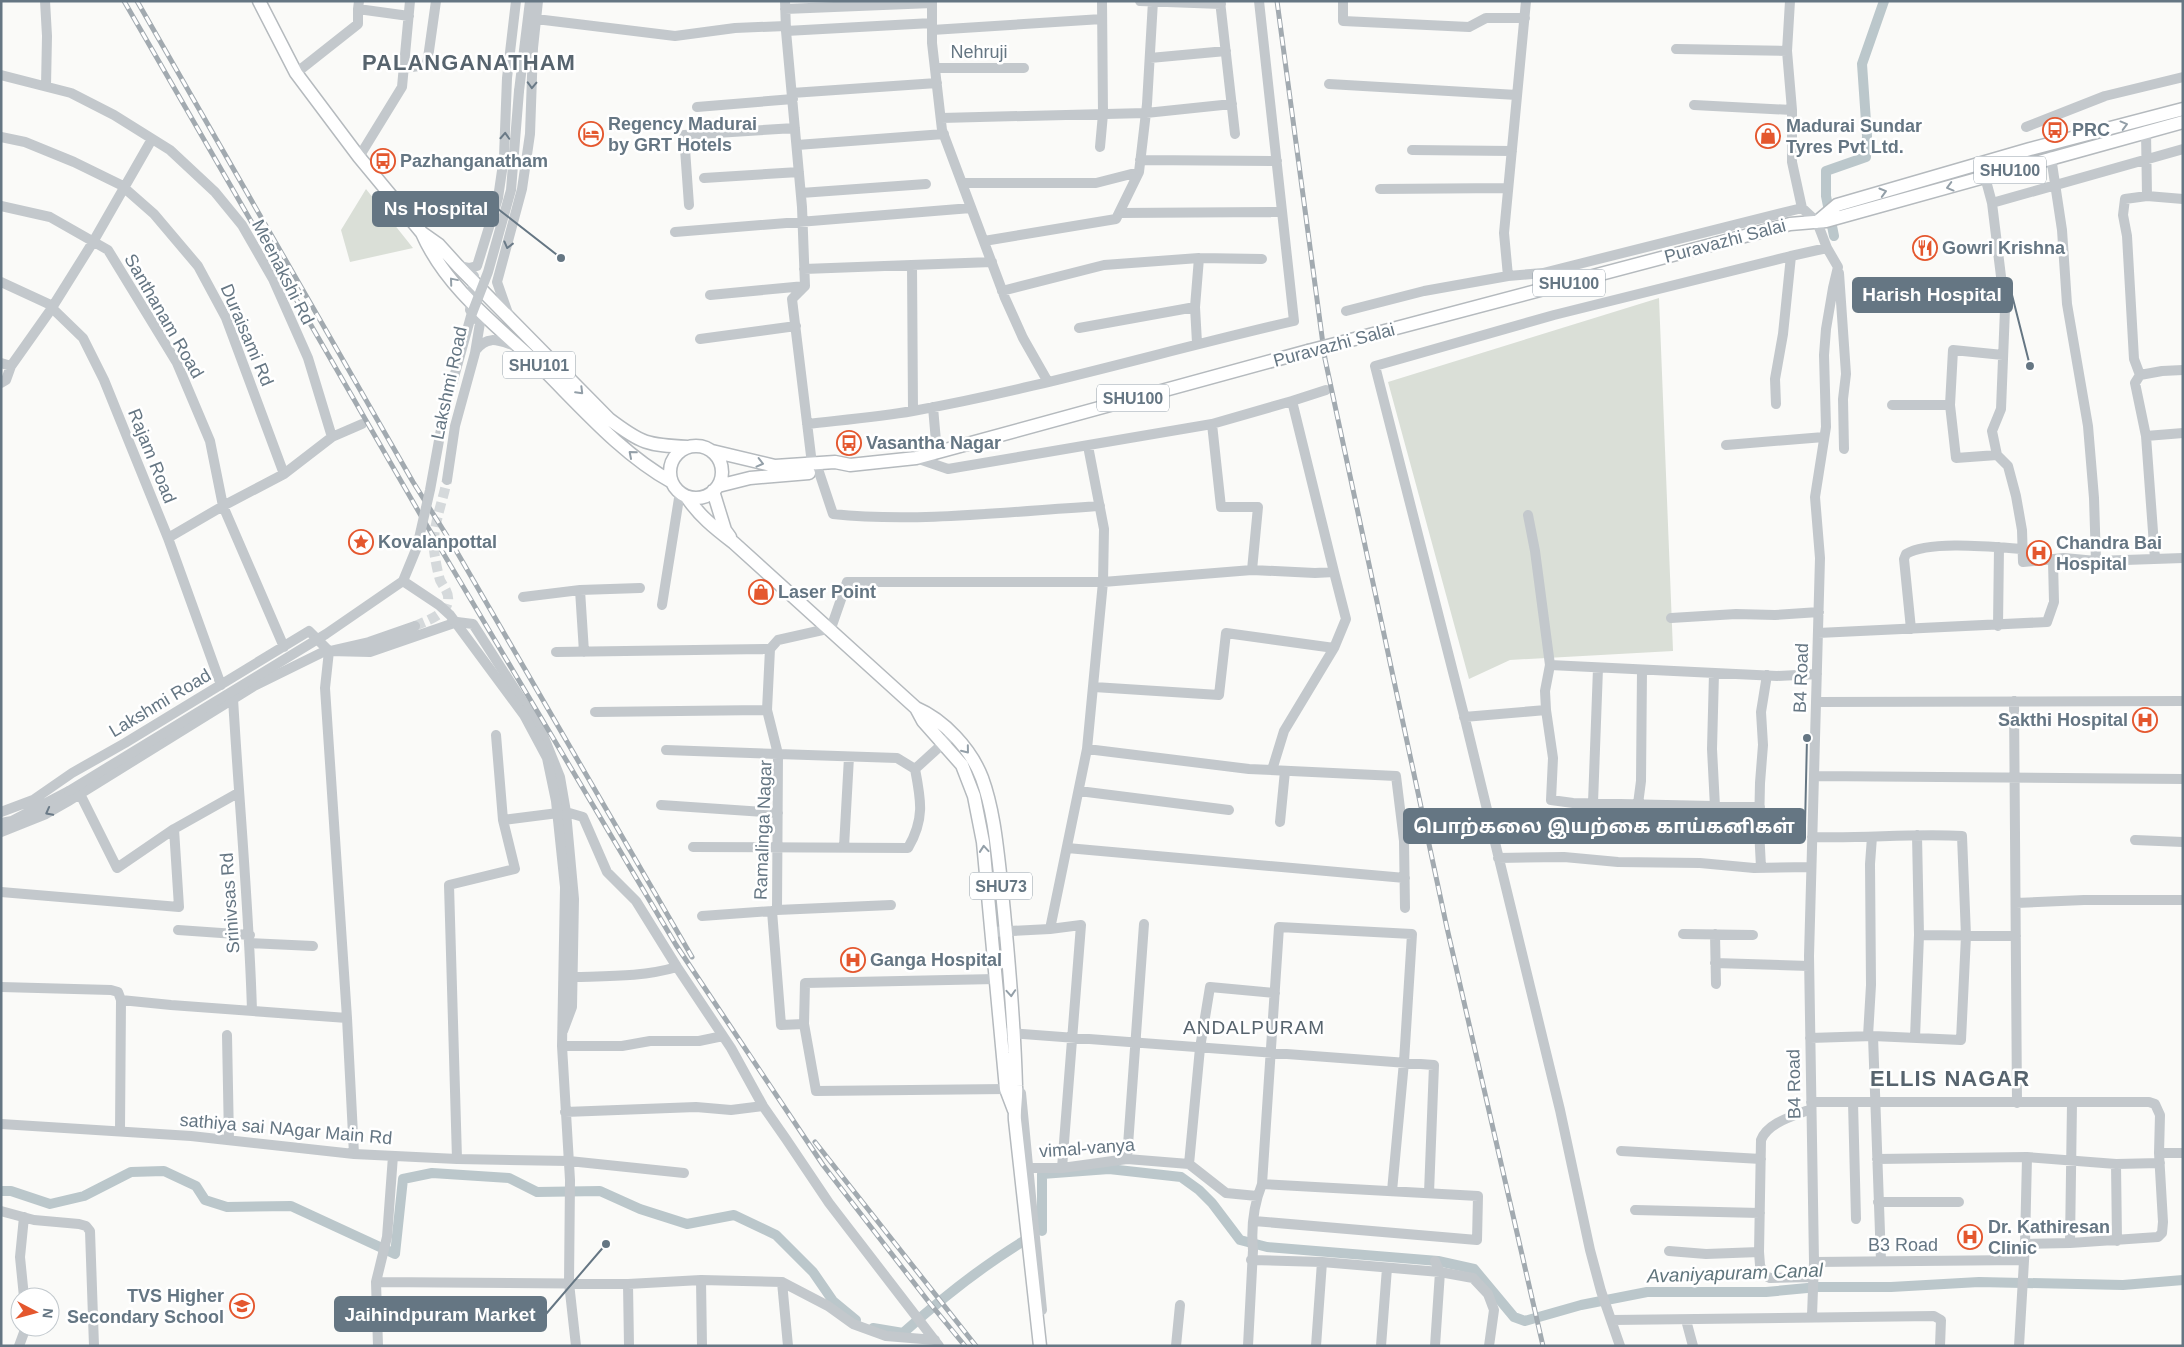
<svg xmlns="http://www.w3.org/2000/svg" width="2184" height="1347" font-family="Helvetica,'Noto Sans Tamil',sans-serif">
  <rect width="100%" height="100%" fill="#fafaf8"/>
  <!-- green -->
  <path fill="#dadfd7" d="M366,189l47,59 -63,14 -9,-32z
    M1659,298l14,353 -163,9 -41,19 -81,-297z"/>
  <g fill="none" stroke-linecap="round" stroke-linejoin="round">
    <!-- canal -->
    <path stroke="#bbc7cb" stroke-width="10" d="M1834,236l-8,-40v-25l40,-14 1,-21 -5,-72 22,-63
      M1,1191h10l39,13 34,-8 47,-24 33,-1 32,15 9,14 22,7 64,-1 104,48 8,-75 29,-6 77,5 28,14 63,-1 40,18 47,15 47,-9 42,20 37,37 20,29 23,19
      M1042,1231v-57l67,-5 72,8 18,13 13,13 28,37 27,7 171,14 36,8 40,48 11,4 56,-16 66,-13h119l52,-5h73l88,-5 144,3 60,-5
      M873,1328l30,5c39,-35 79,-67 124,-94"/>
    <!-- minor-tunnel -->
    <path stroke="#d5d9db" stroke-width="10" stroke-dasharray="10 5" stroke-linecap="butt" d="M415,626c11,-5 27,-10 32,-21 4,-11 -3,-17 -7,-25 -2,-7 -4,-16 -5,-23 -5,-25 7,-52 12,-77"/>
    <defs>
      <path id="major" d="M259,1l37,72 63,84 63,76 17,12 19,21 151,153c33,25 38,26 79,28
        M1817,222l20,-17 193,-56 153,-40
        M422,233c25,57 77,94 121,136 40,40 80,86 129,113
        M1347,341l443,-117 36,-3 357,-99
        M670 472a26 26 0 1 1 52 0a26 26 0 1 1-52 0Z
        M712,451l63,15 60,-4 15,3 66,-7 392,-107
        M718,486l32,-8 59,-5
        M713,491l12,39 5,7
        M686,496c13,20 30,33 48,47l182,165 7,13 39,44 12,31 9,46 23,247 8,21
        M916,708c28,12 55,41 66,70 12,33 15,70 19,104 7,68 13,136 15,204 1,12 -2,23 -1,34l25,226"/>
    </defs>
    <!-- major casing -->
    <use href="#major" stroke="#b5babe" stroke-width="15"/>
    <!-- minor -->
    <path stroke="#c3c8cc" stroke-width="10" d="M45,1l2,35 -1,50
      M359,1l-1,8 51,7
      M785,1l1,30
      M932,1v42l10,87 63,168 18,40 25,44
      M1140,1l81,3
      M1220,1l15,133
      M1343,1v20l126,6 17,-9h39
      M1526,1l-22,232 4,43 35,-3 259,-65
      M1790,1l-3,50 5,59v52l10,46
      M785,9l147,-6
      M536,19l139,17 60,-8 51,-2
      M932,30l170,-11
      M1676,49l111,2
      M1150,58l76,-7
      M404,68l23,-3 9,-64
      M935,68h89
      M296,73l62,-49v-15
      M1,75l70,18 43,22 56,35 45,42 27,33 31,54 35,79 24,79
      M1329,84l188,11
      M519,91l11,-90
      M792,93l145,-10
      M1694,105l98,5
      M697,107l96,-8
      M941,118l205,-5 86,-9
      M2026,127l79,-31 78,-19
      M2146,131l1,65 36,3
      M1,137l24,5 49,20 47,23 33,29 44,52 28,52 58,156
      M797,145l147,-11
      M1100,147l3,-33 -1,-113
      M1412,150l100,1
      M359,157l43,-70 8,-86
      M2051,157l11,73 5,74 21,122 6,72 2,63
      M1140,160l137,1
      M1985,177l7,26 13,106 -4,100 -9,22 5,24 11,11 8,30 6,34 1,32 41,-4 32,3 87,-3
      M704,178l95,-6
      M962,183h134l43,-11
      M1380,189l128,-1
      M801,193l125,-9
      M2147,196l-22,3 -2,16 4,21 7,123 6,16 -5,8 11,53 9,123
      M1992,203l191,-54
      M689,205l-5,-70 111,-7
      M1,206l49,11 58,33 69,113 33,78 13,65 61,141
      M1802,208l15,14 10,26 11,19 -5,21 -7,41 -2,26 2,72 -11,70 5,61 -11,398 5,306 -2,54
      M1119,213l163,-1
      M675,232l296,-24
      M984,241l132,-22 23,-47 8,-68 6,-103
      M912,265l1,146
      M458,266l11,2 8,-2 21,-68 6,-41 3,-79 9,-77
      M804,269l188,-7
      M1839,273l7,101 -3,25 1,50
      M1,282l52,24 -1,2 31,30 21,42 64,158 53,147
      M1002,291l102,-26 95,-7 63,1
      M710,295l95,-9
      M53,306l40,-64 59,-103
      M1346,311l78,-20 84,-15
      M510,319l-13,-37 25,-93 8,-55 3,-86 5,-47
      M1079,328l116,-21
      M700,339l96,-13
      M1197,343l-2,-36 4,-49
      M476,350c13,-17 25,-8 43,-3
      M1,363l10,3 41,-58
      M2140,375l22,-4 21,-1
      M1,383l5,-3 5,-14
      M1292,401l34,-11
      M1776,404l-1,-25 8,-45 8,-78 36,-8
      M1892,405h58
      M933,407l4,46
      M807,424c35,-4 71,-7 106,-13 128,-23 254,-61 381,-90l-35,-320
      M2146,436l37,-3
      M1726,445l98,-8
      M1997,455l-41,3 -6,-53 3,-55 50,5
      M916,458l32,11 264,-45 9,83h37l-6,63
      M812,464l-20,-165 13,-13 -3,-79 -16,-176 146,-8
      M819,472l14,42c84,9 182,-3 267,-8
      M447,480l8,-54 20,-73 5,-30 -10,-13 4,-34
      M1528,515l7,36 15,114 227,11 40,-2
      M168,538l55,-32 61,-32 48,-37 30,-13
      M580,590l60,-2
      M523,597l57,-7 4,62
      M662,605l18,-113
      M1671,618l65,-4 39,1 44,-3
      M1998,626l1,-79
      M1911,629l-7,-70 2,-5c23,-14 88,-7 116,-5
      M830,631l17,-49h256l149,-12 63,3 19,-1 -42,-171 -80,23
      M1818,633l229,-11 7,-20 -1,-41
      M329,651l41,1 87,-30 16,2 68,106 19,47 6,35 8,87 -2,108 -9,24
      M329,651l-4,37 22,330 7,136
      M556,652l214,-3 8,-9 49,-11
      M1550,665l-5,26 1,19 7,48 -2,42 22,3 187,4
      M1714,673l-2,76 3,58
      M1094,687l125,8 7,-62 108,15
      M233,698c6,105 16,209 19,313
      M2014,701l3,402
      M1816,702l367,-1
      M595,712l172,-2 3,-61
      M1464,717l82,-7
      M1087,749l162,20 147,7 8,65 1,67
      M666,750l112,4 -11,-44
      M1272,770l12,-39 50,-83 12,-29 -12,-47
      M1814,776l369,3
      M1079,791l150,19
      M80,794l37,74 57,-39 64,-36
      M1593,803l5,-135
      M1638,804l3,-23 1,-111
      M661,805l117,8
      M1,812l32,-12 39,-27 53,-30 184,-112 20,20
      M503,820l63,-8 17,5 24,55 29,29 41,66 54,81 32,58 23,33 43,64 110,143
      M1280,822l5,-51
      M1,823l11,-2 57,-30
      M1,832l45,-18 21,-12 187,-116 67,-33 48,-11 46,-16
      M2135,840l48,2
      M693,847l215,1c17,-29 13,-48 7,-79
      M844,847l5,-90
      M1067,848l338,30
      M1498,858l66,-1 54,5 82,1 54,5 57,-1
      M1761,867l-2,-38 1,-46 3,-38 -2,-33 6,-37
      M565,887l-3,159 8,134 -1,103 7,63
      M1,892l178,15 -5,-78
      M2016,903l68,-3h99
      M777,910l114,-5
      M772,911l9,114 23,-1 12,67 190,-2
      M772,911l5,-1 1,-156 119,4 18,11 33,-30
      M702,916l70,-5
      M1050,929l37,-180 16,-167 1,-53 -16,-83
      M178,930l72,5
      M991,932l59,-3 31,-4 -19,243
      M1683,934l70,1
      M1715,934l1,50
      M1919,935l97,1
      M250,943l63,3
      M1715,963l94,3
      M574,977c35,-1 69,0 103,-10
      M1,987l110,3 7,2 3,8 -1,131
      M121,1000l50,5 176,13
      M804,1024l1,-41 191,-4
      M1008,1033l426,32 -5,128
      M227,1035l2,105
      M1868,1036l3,-51 -1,-121 2,-27
      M1873,1036l8,225
      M1810,1038l63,-2 88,4 5,-104 -4,-100c-50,-3 -100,3 -150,1
      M1915,1038l4,-103 -2,-100
      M562,1046h60l28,-5h49l24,-5
      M1021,1093l21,217
      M1811,1102h338l6,2 5,11 -1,38 4,69 -1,11 -4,4 -88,6 -45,1
      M1853,1102l3,117
      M1811,1109c-17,7 -43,13 -50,31l-2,112 1,13 4,10 6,3 42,-1
      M565,1112l131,-5 35,3 32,-4
      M1,1124l190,12 163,18 103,5 112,2 115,12
      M1621,1151l140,8
      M2159,1153h24
      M457,1159l-8,-274 66,-16 -12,-49 -7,-85
      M1127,1159l17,-235
      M1877,1159l150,-2 89,7 44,-1
      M1189,1164l11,-116 10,-61 65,6
      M2116,1164l1,77
      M1028,1168h34l65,-9 62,5 37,29 31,3
      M1878,1202h81
      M1635,1210l125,3
      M1,1211l33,9 45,4 7,2 4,5 4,115
      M24,1217l-4,40 4,40
      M1254,1221l223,19 1,-44 -216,-12
      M2070,1243l2,-140
      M1669,1251l37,3 53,-2
      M1251,1260l71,2 118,10 33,6 15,16 6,16 -5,36
      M1435,1261l5,11 -5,74
      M1814,1262l209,-2
      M701,1280l1,66
      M376,1282l252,2 73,-4 81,2 6,64
      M782,1282l46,24 25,18 33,12 49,4
      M628,1284l1,62
      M1612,1320l322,-4 7,4 -1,26
      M1686,1320l7,26
      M19,1346l7,-19
      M378,1346l-2,-64 11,-45 6,-81
      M1176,1346l4,-41
      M1248,1346l5,-96c-2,-22 1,-46 9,-66l17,-257 133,7 -8,128 -12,129
      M1316,1346l6,-84
      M1381,1346l6,-78
      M1620,1346l-19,-55 -11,-41 -30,-140 -94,-387 -91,-357 179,-51 237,-59
      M2019,1346l6,-102 2,-87"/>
    <!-- major -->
    <use href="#major" stroke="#fff" stroke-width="12"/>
    <defs>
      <path id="rail" d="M124,1l296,513 256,431 147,220 105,136 37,45
        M137,1l276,481 41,65 238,410
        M1277,1l48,358 122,569 96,418
        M815,1142l161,204"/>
    </defs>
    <!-- rail casing -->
    <use href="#rail" stroke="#a2aab0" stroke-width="5"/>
    <!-- rail -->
    <use href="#rail" stroke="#fff" stroke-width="3" stroke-dasharray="9" stroke-linecap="butt"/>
    <defs>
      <path id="major-bridge" d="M1308,351l39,-10"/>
    </defs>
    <!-- major-bridge casing -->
    <use href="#major-bridge" stroke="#b5babe" stroke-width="15" stroke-linecap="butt"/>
    <!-- minor-bridge -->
    <path stroke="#c3c8cc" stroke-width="10" d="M403,581l36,24 11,10 74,100 23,43 9,43 9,86
      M69,791l257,-157 77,-53 14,-34 13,-57 14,-77 27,-97 17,-44 23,-82 8,-99"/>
    <!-- major-bridge -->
    <use href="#major-bridge" stroke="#fff" stroke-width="12"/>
  </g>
  <!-- one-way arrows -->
  <defs><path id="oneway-chevron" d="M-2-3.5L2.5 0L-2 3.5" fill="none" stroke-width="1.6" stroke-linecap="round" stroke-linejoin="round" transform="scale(1.25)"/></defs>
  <g stroke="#6a7a87">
    <use href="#oneway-chevron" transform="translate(532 85) rotate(92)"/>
    <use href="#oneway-chevron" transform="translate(505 136) rotate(-87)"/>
    <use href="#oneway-chevron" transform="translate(508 245) rotate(104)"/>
    <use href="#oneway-chevron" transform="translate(49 812) rotate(152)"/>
  </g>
  <g stroke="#939fa8">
    <use href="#oneway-chevron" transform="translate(2124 125) rotate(-15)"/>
    <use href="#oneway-chevron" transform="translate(1950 187) rotate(165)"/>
    <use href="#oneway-chevron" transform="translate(1883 192) rotate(-16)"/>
    <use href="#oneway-chevron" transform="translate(453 281) rotate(-130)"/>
    <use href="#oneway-chevron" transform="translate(580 391) rotate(45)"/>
    <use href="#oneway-chevron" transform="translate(632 454) rotate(-139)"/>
    <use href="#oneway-chevron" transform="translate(760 463) rotate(14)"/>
    <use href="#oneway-chevron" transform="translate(966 750) rotate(51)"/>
    <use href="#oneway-chevron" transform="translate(984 849) rotate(-95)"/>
    <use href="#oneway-chevron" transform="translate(1011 993) rotate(86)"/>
  </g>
  <!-- icons -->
  <defs>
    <symbol id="bus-ring" viewBox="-11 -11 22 22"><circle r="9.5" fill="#fff" stroke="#e4572e" stroke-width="1.5"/><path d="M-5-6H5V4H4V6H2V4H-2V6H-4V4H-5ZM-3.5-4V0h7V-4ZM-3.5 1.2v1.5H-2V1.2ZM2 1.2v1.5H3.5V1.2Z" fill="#e4572e"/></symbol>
    <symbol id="hotel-ring" viewBox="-11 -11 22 22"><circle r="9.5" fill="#fff" stroke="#e4572e" stroke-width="1.5"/><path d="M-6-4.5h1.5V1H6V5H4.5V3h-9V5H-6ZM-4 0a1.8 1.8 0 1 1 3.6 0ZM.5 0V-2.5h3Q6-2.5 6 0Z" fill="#e4572e"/></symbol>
    <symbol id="shop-ring" viewBox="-11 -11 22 22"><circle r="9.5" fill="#fff" stroke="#e4572e" stroke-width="1.5"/><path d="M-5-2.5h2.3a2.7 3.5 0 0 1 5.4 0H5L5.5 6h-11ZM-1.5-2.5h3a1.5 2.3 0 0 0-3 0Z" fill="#e4572e"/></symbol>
    <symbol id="restaurant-ring" viewBox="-11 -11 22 22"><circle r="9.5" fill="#fff" stroke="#e4572e" stroke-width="1.5"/><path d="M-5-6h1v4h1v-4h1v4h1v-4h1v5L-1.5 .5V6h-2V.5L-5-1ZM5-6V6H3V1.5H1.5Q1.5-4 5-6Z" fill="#e4572e"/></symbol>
    <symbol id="sight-ring" viewBox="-11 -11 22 22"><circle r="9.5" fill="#fff" stroke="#e4572e" stroke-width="1.5"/><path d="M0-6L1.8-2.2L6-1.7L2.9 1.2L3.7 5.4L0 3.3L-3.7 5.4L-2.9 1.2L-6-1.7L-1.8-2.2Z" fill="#e4572e"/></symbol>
    <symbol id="hospital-ring" viewBox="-11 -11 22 22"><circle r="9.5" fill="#fff" stroke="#e4572e" stroke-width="1.5"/><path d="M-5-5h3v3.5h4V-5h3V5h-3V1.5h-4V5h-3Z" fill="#e4572e"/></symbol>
    <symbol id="school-ring" viewBox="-11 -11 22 22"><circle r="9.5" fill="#fff" stroke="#e4572e" stroke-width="1.5"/><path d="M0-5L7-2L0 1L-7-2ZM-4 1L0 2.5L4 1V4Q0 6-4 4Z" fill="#e4572e"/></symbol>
  </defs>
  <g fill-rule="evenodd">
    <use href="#bus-ring" x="2041" y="116" width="28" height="28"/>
    <use href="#hotel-ring" x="577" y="120" width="28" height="28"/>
    <use href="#shop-ring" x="1754" y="122" width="28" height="28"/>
    <use href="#bus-ring" x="369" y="147" width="28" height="28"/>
    <use href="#restaurant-ring" x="1911" y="234" width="28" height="28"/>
    <use href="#bus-ring" x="835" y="429" width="28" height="28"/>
    <use href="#sight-ring" x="347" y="528" width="28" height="28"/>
    <use href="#hospital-ring" x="2025" y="539" width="28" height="28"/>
    <use href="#shop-ring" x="747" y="578" width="28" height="28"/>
    <use href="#hospital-ring" x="2131" y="706" width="28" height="28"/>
    <use href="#hospital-ring" x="839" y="946" width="28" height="28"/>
    <use href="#hospital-ring" x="1956" y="1223" width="28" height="28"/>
    <use href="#school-ring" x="228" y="1292" width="28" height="28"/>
  </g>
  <g text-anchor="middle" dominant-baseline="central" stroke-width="5" stroke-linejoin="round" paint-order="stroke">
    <!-- shield labels -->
    <g fill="#fff" stroke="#939fa8" stroke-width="1">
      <rect x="1974" y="156.5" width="72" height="27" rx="4"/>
      <rect x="1533" y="269.5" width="72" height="27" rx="4"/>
      <rect x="503" y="351.5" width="72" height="27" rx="4"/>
      <rect x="1097" y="384.5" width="72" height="27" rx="4"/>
      <rect x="970" y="872.5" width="62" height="27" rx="4"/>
    </g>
    <g font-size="16" font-weight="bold" fill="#657683">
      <text x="2010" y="170">SHU100</text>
      <text x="1569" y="283">SHU100</text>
      <text x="539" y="365">SHU101</text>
      <text x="1133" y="398">SHU100</text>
      <text x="1001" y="886">SHU73</text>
    </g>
    <!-- street labels -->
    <g font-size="18" fill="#657683" stroke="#fff">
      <text x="979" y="52">Nehruji</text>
      <text transform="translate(1725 241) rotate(-15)">Puravazhi Salai</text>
      <text transform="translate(283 272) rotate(63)">Meenakshi Rd</text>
      <text transform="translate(164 316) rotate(60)">Santhanam Road</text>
      <text transform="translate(247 335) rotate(67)">Duraisami Rd</text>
      <text transform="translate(1334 345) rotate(-15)">Puravazhi Salai</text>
      <text transform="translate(449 383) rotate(-78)">Lakshmi Road</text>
      <text transform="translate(152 456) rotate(68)">Rajam Road</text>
      <text transform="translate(1801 678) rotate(-88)">B4 Road</text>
      <text transform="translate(160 703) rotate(-31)">Lakshmi Road</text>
      <text transform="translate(763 830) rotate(-88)">Ramalinga Nagar</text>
      <text transform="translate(230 903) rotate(-94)">Srinivsas Rd</text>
      <text transform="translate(1794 1084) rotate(-91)">B4 Road</text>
      <text transform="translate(286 1129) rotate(5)">sathiya sai NAgar Main Rd</text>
      <text transform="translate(1087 1148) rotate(-4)">vimal-vanya</text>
      <text x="1903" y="1245">B3 Road</text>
    </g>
    <!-- poi labels -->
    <g font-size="18" font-weight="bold" fill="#657683" stroke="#fff" text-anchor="start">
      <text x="608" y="124">Regency Madurai<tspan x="608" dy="21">by GRT Hotels</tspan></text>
      <text x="1786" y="126">Madurai Sundar<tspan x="1786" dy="21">Tyres Pvt Ltd.</tspan></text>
      <text x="2072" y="130">PRC</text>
      <text x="400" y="161">Pazhanganatham</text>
      <text x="1942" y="248">Gowri Krishna</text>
      <text x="866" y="443">Vasantha Nagar</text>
      <text x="378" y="542">Kovalanpottal</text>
      <text x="2056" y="543">Chandra Bai<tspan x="2056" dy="21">Hospital</tspan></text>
      <text x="778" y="592">Laser Point</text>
      <text x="2128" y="720" text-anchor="end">Sakthi Hospital</text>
      <text x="870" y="960">Ganga Hospital</text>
      <text x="1988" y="1227">Dr. Kathiresan<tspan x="1988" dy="21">Clinic</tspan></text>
      <text x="224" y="1296" text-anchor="end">TVS Higher<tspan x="224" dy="21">Secondary School</tspan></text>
    </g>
    <!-- neighbourhood labels -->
    <g font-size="19" letter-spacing="1" fill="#57646e" stroke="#fff">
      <text x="1254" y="1027">ANDALPURAM</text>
    </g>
    <!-- water labels -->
    <g font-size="19" font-style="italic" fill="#60757c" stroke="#fff">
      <text transform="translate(1735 1273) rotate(-2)">Avaniyapuram Canal</text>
    </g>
    <!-- district labels -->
    <g font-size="22" font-weight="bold" letter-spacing="1" fill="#57646e" stroke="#fff">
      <text x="469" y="62">PALANGANATHAM</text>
      <text x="1950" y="1078">ELLIS NAGAR</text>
    </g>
  </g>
  <!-- callouts -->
  <path fill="none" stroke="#657683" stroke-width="2" d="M561 258L498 209M2030 366L2012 295M1807 738L1805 826M606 1244L546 1314"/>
  <g fill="#657683" stroke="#fff" stroke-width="2">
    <circle cx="561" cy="258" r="5"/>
    <circle cx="2030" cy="366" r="5"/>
    <circle cx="1807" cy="738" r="5"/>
    <circle cx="606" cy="1244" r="5"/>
  </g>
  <g fill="#657683" stroke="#657683" stroke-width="2">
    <rect x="373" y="192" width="125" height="34" rx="5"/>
    <rect x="1853" y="278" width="159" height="34" rx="5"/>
    <rect x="1404" y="809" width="401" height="34" rx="5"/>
    <rect x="335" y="1297" width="211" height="34" rx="5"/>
  </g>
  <g font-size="19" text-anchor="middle" font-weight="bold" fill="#fff">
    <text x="436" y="215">Ns Hospital</text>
    <text x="1932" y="301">Harish Hospital</text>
    <text x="1604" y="833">பொற்கலை இயற்கை காய்கனிகள்</text>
    <text x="440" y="1321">Jaihindpuram Market</text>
  </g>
  <!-- border -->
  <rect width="2184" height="1347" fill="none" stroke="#657683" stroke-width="5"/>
  <!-- north arrow -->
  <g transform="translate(35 1312) rotate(96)"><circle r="24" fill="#ffffff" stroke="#c1c8cd"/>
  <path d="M0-4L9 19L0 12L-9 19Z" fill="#e4572e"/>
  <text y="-8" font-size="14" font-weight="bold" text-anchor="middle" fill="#657683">N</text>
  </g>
</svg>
